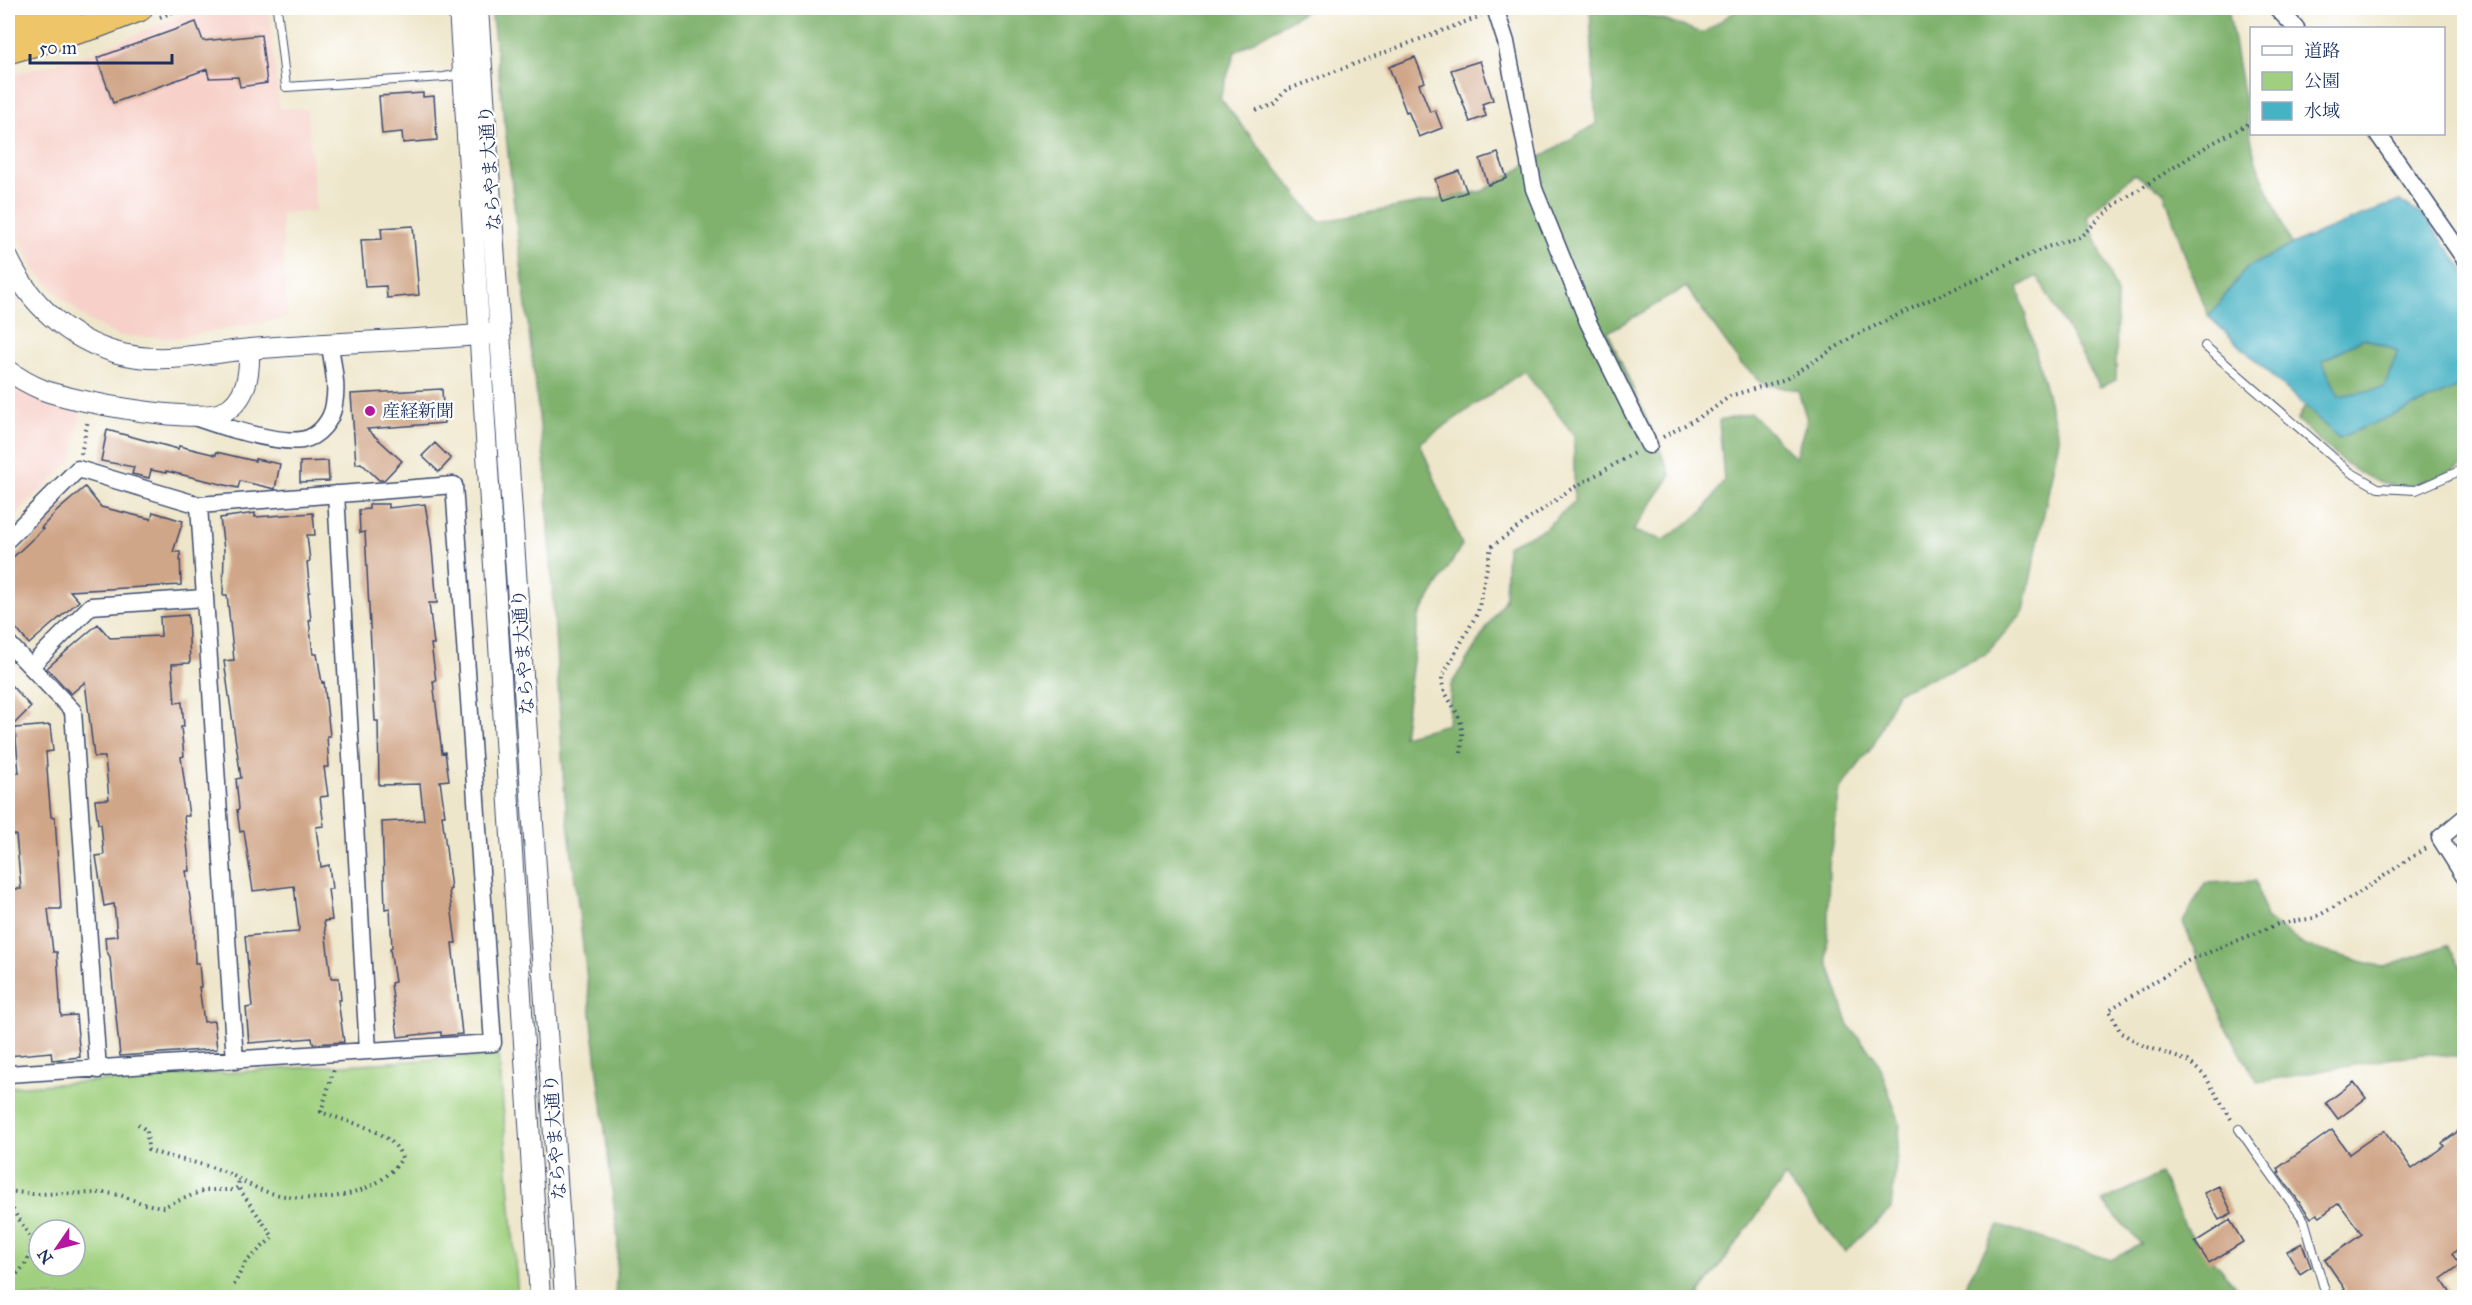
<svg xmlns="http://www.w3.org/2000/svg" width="2472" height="1305" font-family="'IM FELL Great Primer','Noto Serif JP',serif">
  <rect width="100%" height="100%" fill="#fff"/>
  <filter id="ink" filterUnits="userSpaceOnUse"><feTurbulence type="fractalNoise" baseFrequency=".0167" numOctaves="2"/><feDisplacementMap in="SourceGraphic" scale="12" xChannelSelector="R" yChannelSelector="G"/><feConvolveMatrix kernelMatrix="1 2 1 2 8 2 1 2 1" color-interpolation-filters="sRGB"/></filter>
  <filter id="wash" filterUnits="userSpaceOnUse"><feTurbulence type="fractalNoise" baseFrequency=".008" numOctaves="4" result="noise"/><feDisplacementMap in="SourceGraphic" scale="24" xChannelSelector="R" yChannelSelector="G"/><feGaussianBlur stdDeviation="1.35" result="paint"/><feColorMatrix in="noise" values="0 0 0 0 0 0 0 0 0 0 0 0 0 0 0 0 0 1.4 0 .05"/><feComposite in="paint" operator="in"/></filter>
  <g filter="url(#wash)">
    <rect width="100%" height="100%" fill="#eee6ca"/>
    <!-- built -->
    <path fill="#f7d0c9" d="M198,8h71l10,100 28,1 9,102 -35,2 6,105 -112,20 -57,-2 -30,-16 -30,-25 -24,-27 -10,-19 -9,-25 -7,-40v-108l84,-23z
      M8,380l39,21 34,10 -8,48 -65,64z"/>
    <!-- green -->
    <path fill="#a0d07f" stroke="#5e806e" stroke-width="1.5" fill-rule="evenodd" d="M499,1055l19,242h-510v-210zM39,1230h36v36h-36z"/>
    <!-- forest -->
    <path fill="#80b26e" stroke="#4e7066" stroke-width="1.5" fill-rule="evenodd" d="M491,8h820l-76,44 -15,46 99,124 164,-31 113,-67 -6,-116c40,0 76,12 113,25l37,-25h488l27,151 36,86 -45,23 -37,49 -18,-44 -27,-81 -30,-18 -47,42 30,78 -1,86 -16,7 -63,-111 -19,11 41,152 -35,172 -39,44 -88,37 -24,54 -33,43 -11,76 -2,94 22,67 29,35 22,63 -9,85 -46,43 -60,-75 -86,117 3,3h-1087l3,-58 -54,-451 -18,-311zM1686,287l55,77 25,21 32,5 9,30 -12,38 -44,-45 -32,8 5,59 -20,31 -40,29 -31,-9 38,-56 -63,-143zM1524,371l50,64v67l-30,27 -37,17 -2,53 -54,86 -3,39 -45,12 16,-120 43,-71 -42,-102z
      M2363,338l35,13 -14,37 -45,8 -18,-34z
      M2464,379v86c-13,6 -37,20 -51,21 -49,4 -83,-36 -116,-66l9,-15z
      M2256,881l10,37 39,28 77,21 65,-22 17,26v86l-42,-4 -164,29 -31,-52 -44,-108 22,-39z
      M2160,1174l29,60 56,63 -287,1 41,-73 112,35 30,-16 -39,-43z"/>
    <!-- water -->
    <path fill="#46b2c4" stroke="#307091" stroke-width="1.5" fill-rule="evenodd" d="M2399,201l25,15 40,54v115l-125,53 -130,-121 37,-49 56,-28zM2363,338l35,13 -14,37 -45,8 -17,-35z"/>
    <g id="blocks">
      <!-- building -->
      <path fill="#d0a688" d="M196,22l7,19 58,-6 6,48 -27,4 -2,-10 -29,1 -2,-9 -94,34 -16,-45z
        M1415,57l10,25 -6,2 11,28 5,-2 7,18 -23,9 -11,-26 -2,1 -17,-45z
        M1480,61l13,39 -11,4 4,12 -16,6 -19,-52z
        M423,93v4l11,-1 3,44 -34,3 -1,-11 -20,2 -3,-38z
        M1498,153l9,25 -19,7 -8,-26z
        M1459,171l8,21 -25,8 -7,-21z
        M413,226l6,69 -32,3 -1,-12 -21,1 -4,-47 21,-1 -1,-11z
        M442,389l2,34 -77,6 35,32 -18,19h-5l-18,-17 -5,1 -5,-70z
        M107,430l71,19 1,-3 37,9v-3l39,9v-2l25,5 -5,25 -35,-8 -2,7 -72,-17v2l-15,-3 -2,8 -17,-4 2,-7 -33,-6z
        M435,443l16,16 -12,13 -17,-16z
        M328,461l1,20 -29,1v-20z
        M85,487l16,20 50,12 2,-7 30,9 -10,31h7l1,33 -111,6 9,10 -50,43 -21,-25v-57l35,-33 -2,-1 15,-16z
        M369,504h19v4l37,-4 6,35 6,64h-8l5,41h-3l5,37h-3l9,72 3,-1 4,28 -9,1 5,34h-3l9,74 -2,1 7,53h-4l10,91 -21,2v-4l-43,5 -7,-54 4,-1 -5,-33 2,-1 -2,-40 -5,1 -3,-87 42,-2 -4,-36 -41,1 -1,-64h-3l-10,-189 -5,1 -1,-23 10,-1z
        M255,513v4l58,-4 2,22h-8l3,26 -3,1 3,30h-2l3,28h-2l4,34h4l5,29 2,-1 6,54h-3l2,31h-5l4,29 -8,1 4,29 -8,1 5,40 8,-2 3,24h-4l4,31 -8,1 7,57h8l2,22h-3l6,42 -31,2 -1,-6 -63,5 -3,-35 6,-1 -7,-71 53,-4 1,-4 -5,-42 -41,5 -9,-60 -4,1 -3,-22 2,-1 -3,-30 5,-1 -17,-117 10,-1 -7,-65h-4l1,-45 -4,-32z
        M188,615l2,48 -18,1 3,39 7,-1 2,25h-3l3,29 -3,1 8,59h-5l6,55h-4l8,55 1,37h4l2,24h-2l5,35 10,-1 3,28 -97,7 -10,-99 -4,-7 -1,-13 12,-1 -3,-32 -10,2 -8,-50 8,-1 -3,-31h-3l-3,-24 14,-1 -4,-42h-11l-9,-75 -14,12 -24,-26 51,-44 12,14 51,-2 -1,-19z
        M8,682l23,25 -23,23z
        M50,725l3,26 -7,1 2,31 3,34h4l6,92h-13l5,43h4l4,64 15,-1 4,42 -28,3 -1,-8 -43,4v-167h13l-5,-54h-8v-62h11l-4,-45z
        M2354,1082l12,16 -28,21 -12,-16z
        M2464,1127v117l-12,10 8,11 -19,14 13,19h-119l10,-9 -20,-29 37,-26 -23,-31 -19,14 -3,-3 -6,4 -33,-45 2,-1 -2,-4 54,-38 17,24 35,-24 28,39 32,-23 -2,-3z
        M2219,1186l13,27 -13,7 -15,-27z
        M2230,1220l13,22 -34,21 -14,-21z
        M2302,1243l9,24 -11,7 -13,-23z"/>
    </g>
  </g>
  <g filter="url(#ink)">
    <use href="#blocks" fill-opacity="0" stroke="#3b4a6e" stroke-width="1.5"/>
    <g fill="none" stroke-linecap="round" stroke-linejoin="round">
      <defs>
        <path id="service" d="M277,8l9,79 158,-10 17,-3
          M2205,346l145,126 28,16 38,2 48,-21
          M2239,1129l65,91 23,78"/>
        <path id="minor" d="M1495,8l11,34 28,147 54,133 61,123
          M2277,8l19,20
          M2378,134l86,124
          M194,417c25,9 83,27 108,23 17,-3 30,-20 32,-36 4,-19 -2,-41 -4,-60
          M336,494l32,557
          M199,505l36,556
          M8,539l70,-70 121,36 255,-20 39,558 -485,31
          M8,643l65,68 25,359
          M31,666l60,-60 113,-8
          M2464,818l-24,20 24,38"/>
        <path id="tertiary" d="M459,8l81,1290
          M478,8l87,1290
          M8,258c21,45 61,82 110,95 44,12 88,0 132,-4 80,-7 161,-8 241,-15
          M8,370c10,8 23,15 35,20 29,11 154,35 180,22 24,-12 27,-39 26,-63"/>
        <path id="trunk" d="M8,25l61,-17
          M8,50l87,-25 44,-17"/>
      </defs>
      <!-- service casing -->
      <use href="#service" stroke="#3b4a6e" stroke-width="10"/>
      <!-- minor casing -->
      <use href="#minor" stroke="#3b4a6e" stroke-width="19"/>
      <!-- tertiary casing -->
      <use href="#tertiary" stroke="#3b4a6e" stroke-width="22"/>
      <!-- trunk casing -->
      <use href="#trunk" stroke="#3b4a6e" stroke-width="29"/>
      <!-- path -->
      <path stroke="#3b4a6e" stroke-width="4" stroke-dasharray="1.5 4.5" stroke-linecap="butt" d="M160,17l23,-9
        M1256,110l17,-5 13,-15 195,-74
        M1663,437l47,-26 20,-15 56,-17 66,-42 73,-35 122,-55 34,-11 35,-32 93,-59 43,-23
        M81,454l7,-34
        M1461,753c1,-9 2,-20 0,-29 -4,-17 -20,-30 -19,-47l36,-65 13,-65 77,-56 68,-39
        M2231,1119l-26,-43 -17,-15 -44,-15 -23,-13 -12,-23 79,-49 90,-37 36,-6 40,-22 73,-49
        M138,1124l9,7 1,19c25,9 51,12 75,21 14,6 27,15 41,20 43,14 112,10 138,-33 -10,-30 -55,-35 -81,-46l13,-43
        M8,1191l24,3 74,-1 14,2 24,9 19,3 42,-17h29l4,-3 1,-8
        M8,1282c54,-45 -4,-58 2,-91
        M234,1285l11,-22 28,-26 -35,-50"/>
      <!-- service -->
      <use href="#service" stroke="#fff" stroke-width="8"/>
      <!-- minor -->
      <use href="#minor" stroke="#fff" stroke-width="16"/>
      <!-- tertiary -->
      <use href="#tertiary" stroke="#fff" stroke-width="20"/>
      <!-- trunk -->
      <use href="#trunk" stroke="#eec569" stroke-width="27"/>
    </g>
  </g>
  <!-- markers -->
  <circle fill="#b5179e" stroke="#fff" stroke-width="2" cx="370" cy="411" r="6"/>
  <g text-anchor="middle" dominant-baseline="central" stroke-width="4.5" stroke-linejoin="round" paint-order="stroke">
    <!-- street labels -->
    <g font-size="18" fill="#1b2f5e" stroke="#fff">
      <text transform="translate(490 168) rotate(-94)">ならやま大通り</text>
      <text transform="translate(523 652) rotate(-94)">ならやま大通り</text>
      <text transform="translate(555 1137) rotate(-94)">ならやま大通り</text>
    </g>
    <!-- poi labels -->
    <g font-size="18" fill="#1b2f5e" stroke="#fff" text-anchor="start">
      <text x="382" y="411">産経新聞</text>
    </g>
  </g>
  <!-- margin -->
  <rect width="2472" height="1305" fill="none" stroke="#fff" stroke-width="30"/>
  <!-- legend -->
  <rect x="2250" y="27" width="195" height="108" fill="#ffffff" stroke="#a4acbf" stroke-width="1.5"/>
  <rect x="2262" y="46" width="30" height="9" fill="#ffffff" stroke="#a4acbf" stroke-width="1.5"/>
  <text x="2304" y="57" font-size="18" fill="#1b2f5e">道路</text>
  <rect x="2262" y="72" width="30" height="18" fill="#a0d07f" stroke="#a4acbf" stroke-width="1.5"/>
  <text x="2304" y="87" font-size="18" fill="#1b2f5e">公園</text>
  <rect x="2262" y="102" width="30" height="18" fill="#46b2c4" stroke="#a4acbf" stroke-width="1.5"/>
  <text x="2304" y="117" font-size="18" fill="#1b2f5e">水域</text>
  <!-- north arrow -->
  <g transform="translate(57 1248) rotate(235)"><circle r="28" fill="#ffffff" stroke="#a4acbf" stroke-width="1.5"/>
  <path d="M0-4.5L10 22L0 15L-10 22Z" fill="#b5179e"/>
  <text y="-9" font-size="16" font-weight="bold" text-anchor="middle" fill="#1b2f5e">N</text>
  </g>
  <!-- scale -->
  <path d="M30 54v9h142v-9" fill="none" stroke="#1b2f5e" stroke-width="3"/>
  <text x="39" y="54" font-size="18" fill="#1b2f5e" stroke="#ffffff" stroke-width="4.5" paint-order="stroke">50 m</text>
</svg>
